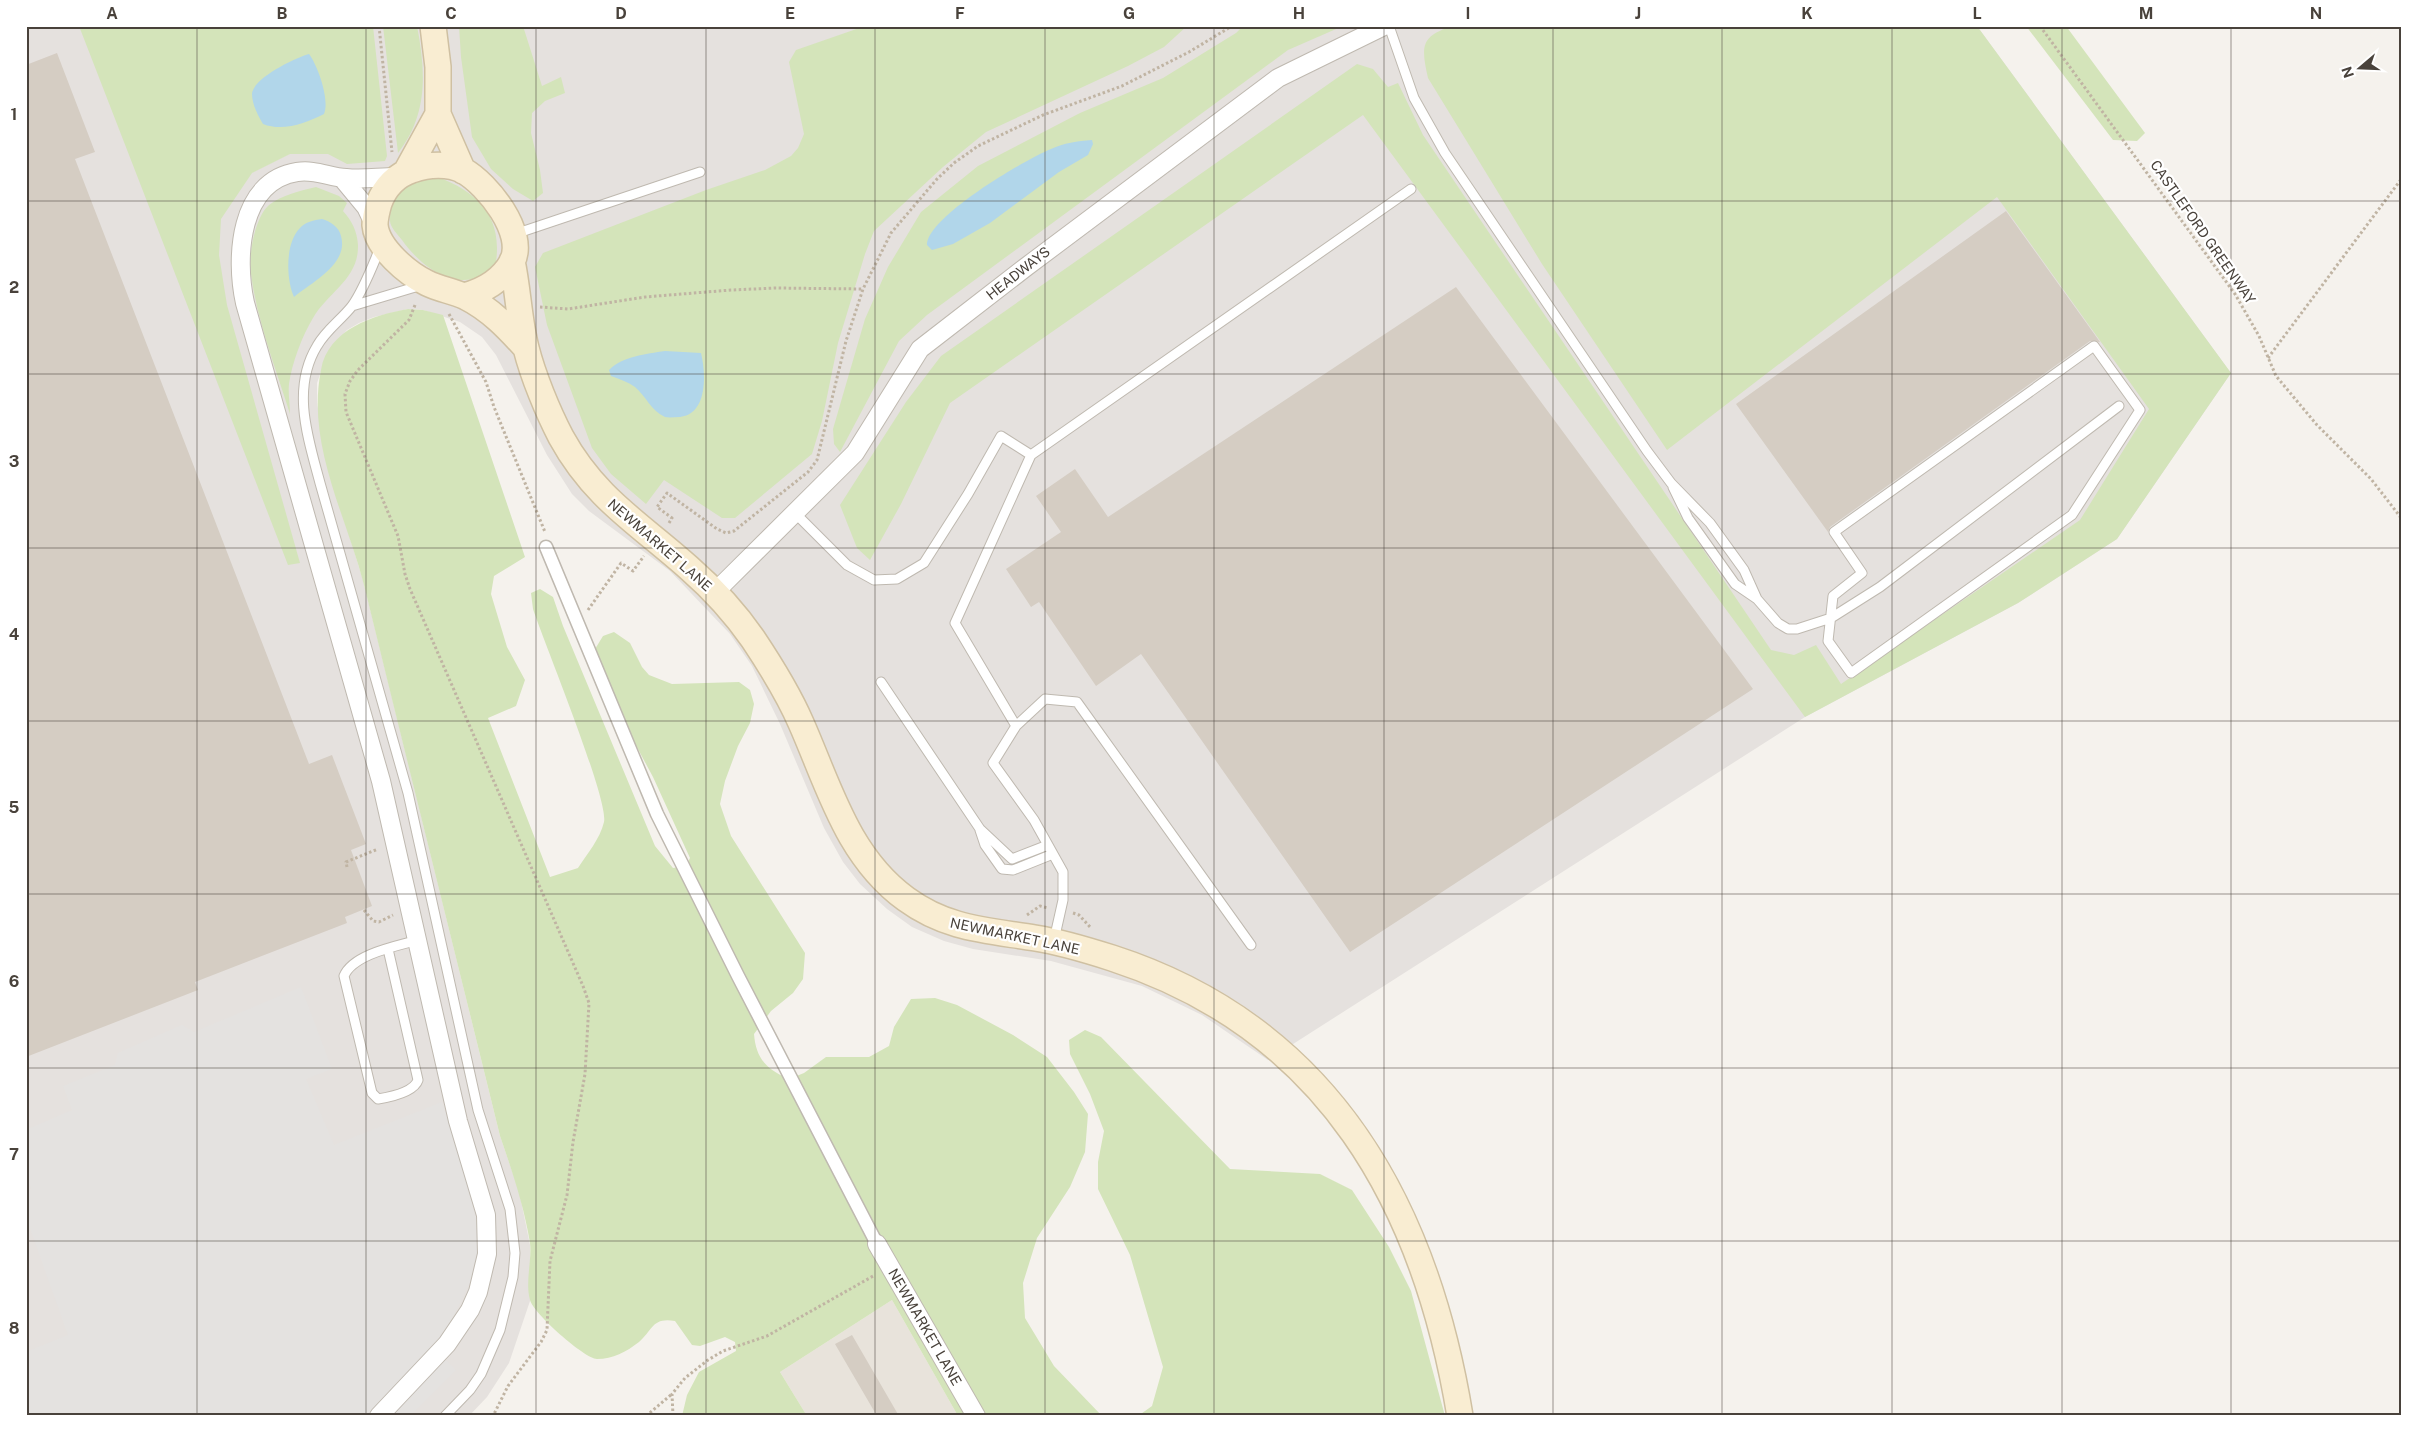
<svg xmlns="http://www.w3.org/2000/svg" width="2428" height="1442" font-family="'Public Sans',sans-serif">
  <rect width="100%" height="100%" fill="#f5f2ed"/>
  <!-- residential -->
  <path fill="#e8e3db" d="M892,1300l66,116h-151l-27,-44z"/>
  <!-- industrial -->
  <path fill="#e5e1de" d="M26,26h1951l254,347 -114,166 -99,64 -213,114 -537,343 -66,-45 -60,-29 -91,-25 -78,-12 -29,-8 -32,-14 -25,-18 -27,-25 -17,-22 -19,-34 -44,-104 -28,-58 -22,-32 -60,-63 -81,-60 -17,-17 -25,-39 -51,-100 -14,-18 -22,-15 -37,-12 -15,-1 -34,8 -15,6 -12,7 -19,22 -11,31v20l11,64 35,113 137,556 19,55 11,54v56l-21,62 -22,34 -18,19h-443z"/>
  <!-- green -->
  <path fill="#d4e4ba" d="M79,26h294l14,130 -2,5 -38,3 -19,-10h-38l-38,19 -31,46 -2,36 8,50 73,258 -12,2z
    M383,26h34c9,46 11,89 -19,127z
    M459,26h64l19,60 19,-9 4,16 -20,8 -13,12 -1,20 9,37 3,23 -10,8 -20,-12 -22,-20 -19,-32 -11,-80z
    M865,26h322l-23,21 -36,19 -142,66 -43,35 -69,64 -9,23 -27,89 -16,78 -10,33 -77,64h-13l-58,-38 -18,24 -35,-30 -19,-26 -45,-123 -12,-58 8,-14 163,-63 59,-20 26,-14 7,-8 6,-14 -15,-72 7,-12z
    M1243,26h100l-55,24 -361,265 -28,26 -59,111 -6,-8 -1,-15 32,-110 23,-52 33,-55 57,-46 102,-53 83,-35 73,-45z
    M1454,26h523l254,347 -114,166 -99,64 -213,114 -442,-602 -413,288 -49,101 -31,56 -13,-12 -17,-43 66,-103 35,-46 416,-292 16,5 15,18 10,-4 25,52 348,515 23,5 22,-10 25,39 239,-164 69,-111 -152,-212 -330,253 -125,-186 -114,-186c-7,-31 -8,-43 26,-52z
    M2026,26h40l79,107 -8,8 -24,-1z
    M430,174c43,15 73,38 66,88 -4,4 -9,10 -14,13 -30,17 -64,-12 -80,-35 -4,-5 -12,-13 -12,-19 -1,-14 7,-28 12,-40z
    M316,187l23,9 8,7 -4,8c9,10 14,20 15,34 1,34 -30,47 -45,73 -11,18 -21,45 -24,66 -1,9 1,21 1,30 -14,-45 -33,-93 -39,-140 -3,-19 4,-57 18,-69 13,-10 31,-14 47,-18z
    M408,309l15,1 20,5 82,242 -31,19 -3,18 16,53 18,33 -9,26 -28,12 62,159 28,-9c9,-14 22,-29 26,-46 5,-22 -60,-180 -71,-213l-2,-16 9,-4 13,8 10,29 92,220 18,22 13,-2 4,-8 -37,-81 -57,-106 -4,-17 11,-18 11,-4 16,11 12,24 7,8 23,9 67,-2 11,8 4,14 -4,19 -12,23 -13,35 -5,23 11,32 74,117 -2,26 -10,14 -22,18 -17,23c2,25 13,36 35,45l15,-6 22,-16h43l20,-11 5,-19 17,-28 24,-1 22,7 56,30 34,22 27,35 14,22 -3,38 -15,35 -33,51 -14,45 2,35 29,48 48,50h-144l-66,-116 -112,72 27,44h-125l5,-21 12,-23 37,-21 -1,-9 -10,-5 -25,9 -8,-1 -17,-24c-23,-4 -22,9 -36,21 -13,10 -26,17 -42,17 -12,0 -64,-46 -67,-59 -5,-18 2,-39 0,-57 -6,-37 -18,-72 -30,-107 -45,-183 -91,-367 -136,-551 -18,-70 -58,-141 -43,-215 7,-41 53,-55 87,-61z
    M1085,1030l16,7 129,132 90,5 32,16 37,57 22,44 34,125h-307l14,-10 11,-39 -33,-112 -32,-66v-27l6,-31 -14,-37 -20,-40 -1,-14z"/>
  <!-- parking -->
  <path fill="#e4e2e0" d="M301,987l31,82 -26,10 28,66 108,-43 18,55 19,73 1,17 -8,31 -21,43 -19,26 24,23 -46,46h-384v-64l42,-17 -42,-118v-18l2,-7 3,-3 -5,-13v-46l46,-20 -9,-24 52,-21 3,-12 64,-28 12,7z"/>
  <!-- water -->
  <path fill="#b1d6ea" d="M309,54c9,12 21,46 15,60 -18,9 -41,18 -61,10 -5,-8 -11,-20 -11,-30 1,-16 43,-36 57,-40z
    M1092,140l1,4 -5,11 -29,17 -69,51 -37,21 -21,6 -5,-5c0,-28 97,-85 124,-96 13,-6 26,-8 41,-9z
    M322,219c8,2 17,8 19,17 8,28 -29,46 -47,61 -8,-18 -9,-54 6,-69 5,-6 14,-8 22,-9z
    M665,351l36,2c5,20 7,61 -21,64 -5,0 -11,1 -15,0 -14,-6 -19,-21 -30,-30 -7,-5 -16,-8 -24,-11l-2,-6c14,-14 37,-16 56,-19z"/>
  <!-- building -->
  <path fill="#d5cdc3" d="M57,53l38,99 -20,7 234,605 23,-9 34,89 -15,6 21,56 -27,11 2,6 -152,59 3,8 -172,67v-992z
    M2006,211l94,131 -10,-1 -260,186 -2,5 -92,-128z
    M1456,287l297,402 -403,263 -209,-298 -45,32 -57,-84 -8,5 -25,-38 55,-37 -25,-36 39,-27 33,48z
    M852,1335l47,81h-22l-42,-72z"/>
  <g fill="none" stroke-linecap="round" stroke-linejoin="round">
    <defs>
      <path id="service" d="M1389,26l25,72 31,55 202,298 24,32 39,40 34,47 13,29
        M515,234l185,-62
        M380,248c-8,19 -16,41 -28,58 -11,14 -26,24 -35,40 -26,43 -9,92 3,137l88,310 70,317 32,99 5,44 -2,24 -13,53 -19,44 -11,16 -25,26
        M352,306l70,-21
        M2094,346l46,64 -68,105 -221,158 -23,-32 5,-45 29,-23 -28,-41z
        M1031,455l380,-266
        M1673,487l15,31 47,66 22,15 21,24 10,6h9l34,-11 49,-31 239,-181
        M794,512l53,53 27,15 23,-1 27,-16 44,-69 33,-58 30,19 -76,168 61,103 -23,37 41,57 29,52v28l-9,40
        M881,682l99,147 32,30 36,-14
        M1016,726l29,-27 32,3 174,243
        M980,830l5,15 17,24 11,1 40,-16
        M388,949l30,131c-4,12 -28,17 -40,19l-6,-6 -28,-117c9,-22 53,-30 74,-36"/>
      <path id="pedestrian" d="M546,547l111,267 81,162 139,268"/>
      <path id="minor" d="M342,178l24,29 9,19
        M715,592l140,-139 65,-104 106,-82 252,-189 106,-52
        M877,1244l99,172
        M379,1416l68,-72 23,-34 8,-18 9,-38 -1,-39 -28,-94 -77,-340 -136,-478c-10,-45 -6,-122 52,-131 18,-3 32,5 49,6 17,2 33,-1 50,-1"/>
      <path id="secondary" d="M433,26l5,41v47l25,57
        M406,172l32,-58
        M512,261c6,28 7,60 14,87 7,28 22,64 35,89 34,62 79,87 128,131 24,21 46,45 64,71 18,27 35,54 48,84 28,63 46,133 105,176 41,30 80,31 129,39 26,4 52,12 77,20 216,70 313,245 348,458
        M464,296c19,-5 38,-16 48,-34 15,-29 -25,-78 -48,-91 -15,-8 -36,-7 -52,-1 -15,5 -27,17 -33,33 -2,7 -4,15 -4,22 2,23 33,49 52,58 12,6 26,8 39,14 24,12 42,31 60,51"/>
    </defs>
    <!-- service casing -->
    <use href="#service" stroke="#bfb9b0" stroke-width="11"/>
    <!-- pedestrian casing -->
    <use href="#pedestrian" stroke="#bfb9b0" stroke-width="15"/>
    <!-- minor casing -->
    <use href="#minor" stroke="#bfb9b0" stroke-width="20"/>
    <!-- secondary casing -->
    <use href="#secondary" stroke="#cfc0a2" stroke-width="28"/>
    <!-- path -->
    <path stroke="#c0b4a3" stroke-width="3" stroke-dasharray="2.5 2.5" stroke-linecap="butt" d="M379,26l13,126
      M2040,26l195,268 24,42 17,40 41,49 54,54 31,40
      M415,305l-6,15 -51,50 -8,11 -5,13 1,18 52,124 7,38 5,15 173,397 6,17 -4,71 -12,68 -6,53 -17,66 -3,69 -6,12 -33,44 -15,30
      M540,307l28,2 77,-12 86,-7 45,-2 87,1
      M449,314l37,68 8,25 51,125
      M2268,358l134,-180
      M669,523l3,-5 -15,-11 10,-14 50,36 9,4 8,-2 74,-59 9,-12 29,-119 17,-52 28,-56 46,-54 17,-16 24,-17 65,-31 79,-29 67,-34 43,-26
      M588,610l33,-47 12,8 11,-15
      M347,867l-1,-5 32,-13
      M364,910l9,11 6,1 14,-7
      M1073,913l6,2 12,13
      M1027,915l13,-9 8,2
      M646,1416l26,-22
      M673,1416l-1,-22 13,-16 23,-18 15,-9 44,-15 108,-61"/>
    <!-- service -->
    <use href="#service" stroke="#fff" stroke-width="9"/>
    <!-- pedestrian -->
    <use href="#pedestrian" stroke="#fff" stroke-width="12"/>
    <!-- minor -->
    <use href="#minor" stroke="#fff" stroke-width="18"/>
    <!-- secondary -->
    <use href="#secondary" stroke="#f9edd2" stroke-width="25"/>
  </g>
  <!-- grid -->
  <path fill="none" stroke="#49423b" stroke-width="1" stroke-opacity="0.55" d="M197,26v1390M366,26v1390M536,26v1390M706,26v1390M875,26v1390M1045,26v1390M1214,26v1390M1384,26v1390M1553,26v1390M1722,26v1390M1892,26v1390M2062,26v1390M2231,26v1390M26,201h2376M26,374h2376M26,548h2376M26,721h2376M26,894h2376M26,1068h2376M26,1241h2376"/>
  <g text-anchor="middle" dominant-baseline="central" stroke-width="4.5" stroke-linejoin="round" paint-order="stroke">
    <!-- street labels -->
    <g font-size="14" fill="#49423b" stroke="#fff">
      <text transform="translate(2203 232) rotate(55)">CASTLEFORD GREENWAY</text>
      <text transform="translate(1018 273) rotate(-38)">HEADWAYS</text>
      <text transform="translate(660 545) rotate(41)">NEWMARKET LANE</text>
      <text transform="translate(1015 936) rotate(12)">NEWMARKET LANE</text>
      <text transform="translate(925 1327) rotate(60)">NEWMARKET LANE</text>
    </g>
  </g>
  <!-- border -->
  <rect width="2428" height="1442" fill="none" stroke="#ffffff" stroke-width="55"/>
  <!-- north arrow -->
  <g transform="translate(2360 68) rotate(251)" stroke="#ffffff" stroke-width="4" paint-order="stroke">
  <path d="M0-4L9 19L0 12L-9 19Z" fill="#49423b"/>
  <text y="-8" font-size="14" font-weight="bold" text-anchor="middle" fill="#49423b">N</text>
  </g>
  <rect x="28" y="28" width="2372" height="1386" fill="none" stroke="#49423b" stroke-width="2"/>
  <g font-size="16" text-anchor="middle" font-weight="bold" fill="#49423b">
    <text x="112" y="19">A</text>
    <text x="282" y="19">B</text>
    <text x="451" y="19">C</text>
    <text x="621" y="19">D</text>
    <text x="790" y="19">E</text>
    <text x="960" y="19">F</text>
    <text x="1129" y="19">G</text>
    <text x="1299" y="19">H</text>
    <text x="1468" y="19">I</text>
    <text x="1638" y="19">J</text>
    <text x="1807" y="19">K</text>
    <text x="1977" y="19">L</text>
    <text x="2146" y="19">M</text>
    <text x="2316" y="19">N</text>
    <text x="14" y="120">1</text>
    <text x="14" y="293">2</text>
    <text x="14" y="467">3</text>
    <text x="14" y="640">4</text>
    <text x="14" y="813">5</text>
    <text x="14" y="987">6</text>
    <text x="14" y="1160">7</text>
    <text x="14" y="1334">8</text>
  </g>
</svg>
